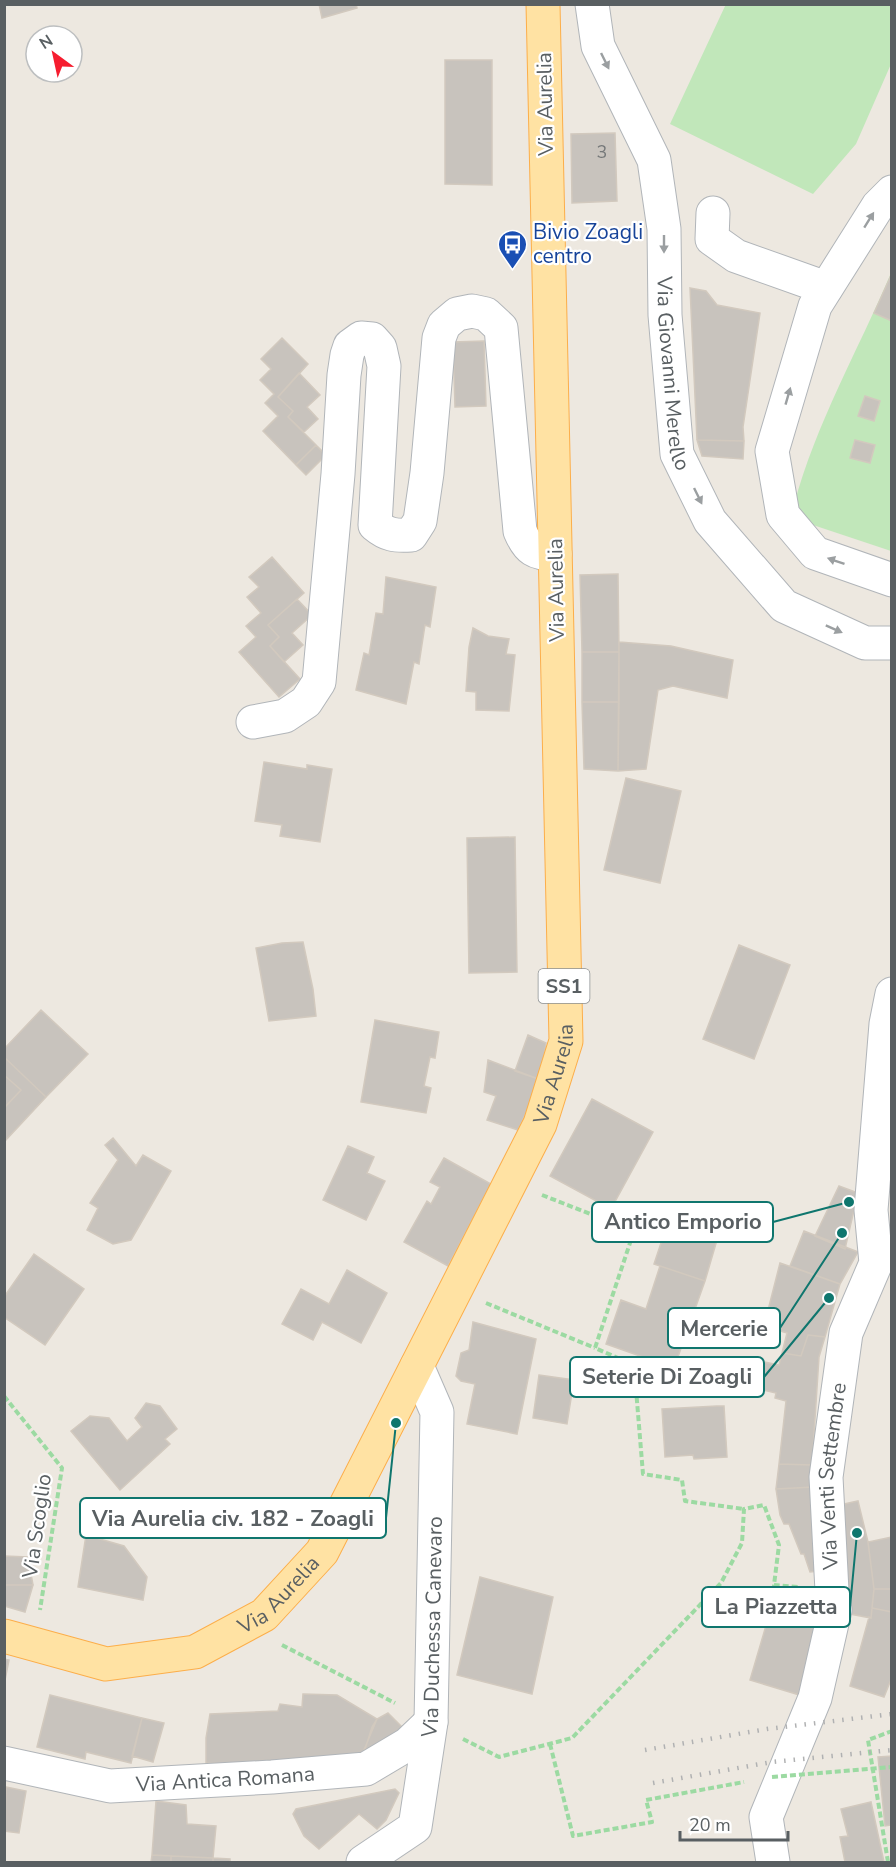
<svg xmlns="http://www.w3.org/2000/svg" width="896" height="1867" font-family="'Nunito Sans',sans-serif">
  <rect width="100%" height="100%" fill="#ede8e0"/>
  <!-- green -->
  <path fill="#c1e7ba" d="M726,4l165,1v59l-35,80 -43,50 -143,-70z
    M891,273v278l-87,-29 -10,-17c22,-82 64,-154 97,-232z"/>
  <!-- building -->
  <path fill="#c8c3bd" stroke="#d2c9be" stroke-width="1.5" d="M319,4h37l1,4 -35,10z
    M445,60h47v125l-47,-1z
    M615,133l2,68 -45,2 -1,-69z
    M892,273v48l-18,-8z
    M690,288l16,3 11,14 43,8 -17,114 1,14 -47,-1z
    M282,338l26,26 -30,33 15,14 -5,6 28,28 -20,20 -33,-34 15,-15 -13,-13 9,-9 -14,-14 11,-11 -10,-10z
    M484,341l2,65 -31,1 -2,-65z
    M299,373l21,22 -13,12 11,12 -14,13 -16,-15 5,-6 -15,-14z
    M865,396l15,5 -6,20 -16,-5z
    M697,440l47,1 -1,18 -41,-3z
    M855,440l20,5 -5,18 -20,-5z
    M316,445l10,10 -20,20 -10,-10z
    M272,557l32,36 -36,32 11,12 -9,9 30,33 -21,18 -40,-45 17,-15 -10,-11 15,-13 -14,-16 12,-10 -10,-10z
    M618,574l1,78h-37l-2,-77z
    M386,577l50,10 -6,40 -5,-2 -6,39 -5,-2 -8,42 -50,-14 8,-37 5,2 7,-42 7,1z
    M297,599l15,16 -20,18 11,12 -19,17 -14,-16 9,-9 -11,-12z
    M473,628l15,8 21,3 -3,15 9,1 -6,56 -33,-1v-18l-10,-1 3,-44z
    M619,642l52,4 62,14 -6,38 -54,-12 -15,4 -12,79 -28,2z
    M582,652h37v50h-37z
    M582,702h37l-1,69 -34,-2z
    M264,762l43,7v-4l25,4 -12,73 -40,-6 2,-11 -27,-4z
    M626,778l55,13 -21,92 -56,-13z
    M515,837l2,135 -48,1 -2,-135z
    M303,942l10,47 3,27 -47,5 -13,-73 26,-5z
    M739,945l51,20 -36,94 -51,-20z
    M41,1010l47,44 -42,43 -42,-40v-8z
    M375,1020l64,12 -4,26 -5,-1 -6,29 7,2 -5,25 -65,-11z
    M528,1035l18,8 -5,37 -26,-9z
    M4,1057l42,40 -42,45v-34l17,-18 -17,-15z
    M488,1060l53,20 -23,50 -31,-10 9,-24 -12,-4z
    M4,1075l17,15 -17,18z
    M592,1099l61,33 -42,77 -61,-33z
    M113,1138l23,28 7,-11 28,16 -40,69 -18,4 -26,-14 11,-22 -8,-5 28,-43 -13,-15z
    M348,1146l26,11 -7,16 18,8 -19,39 -43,-20z
    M444,1158l47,26 -43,82 -44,-24 23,-41 4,3 9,-17 -10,-5z
    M839,1186l19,7 -13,56 -30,-13z
    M667,1225l50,15 -12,41 -51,-17z
    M804,1231l54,21 -18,32 -50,-18z
    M34,1254l50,35 -39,56 -41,-28v-20z
    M780,1263l60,21 -15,53 -17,-2 -7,21 -19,-3 5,-20 -23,-7z
    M660,1266l45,15 -31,87 -68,-24 15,-44 25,9z
    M347,1270l40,23 -26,50 -39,-21 -9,18 -31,-16 19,-35 28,15z
    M473,1322l63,17 -19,95 -50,-10 8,-40 -14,-3 -5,-5 5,-23 8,-3z
    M808,1335l17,2 -6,20 -7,108 -33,-1 7,-63 -11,-3 1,-5 -17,-4 5,-27 15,3 3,-12 19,3z
    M539,1375l35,5 -7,44 -34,-6z
    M146,1403l14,3 17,23 -12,10 5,5 -50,46 -49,-59 19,-15 19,2 18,23 15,-14 -7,-9z
    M717,1406h7l3,51 -33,2 -1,-4 -28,2 -3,-48z
    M779,1464l33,1 2,22 -38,2z
    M814,1487l16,83 -20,2 -6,-18h-3l-12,-30h-5l-4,-9 -4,-26z
    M858,1501l10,41 6,47 -3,29 -26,-5 -15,-106z
    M86,1535l38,11 23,31 -4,23 -65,-13z
    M892,1537v52h-18l-6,-47z
    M4,1556l24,1 5,28h-29z
    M480,1577l73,20 -21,97 -75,-19z
    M4,1585h29l-8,27 -21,-6z
    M874,1589h18v23l-20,-4z
    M759,1593l24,4 48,14 -25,86 -56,-17 20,-68 -15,-4z
    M872,1608l20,4v65l-8,20 -34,-11 19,-69 2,1z
    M4,1659l5,1 -5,25z
    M303,1694l34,1 40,24 -5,8 -11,35 -105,2 -50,-1v-25l4,-24 68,-3 2,-7 22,3z
    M50,1695l92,23 -11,45 -45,-11 -1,7 -48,-12z
    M388,1713l20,20 -22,20 -22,-3 13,-31z
    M142,1718l22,5 -11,39 -21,-6z
    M892,1756v73l-1,-4 -6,1 -7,-69z
    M6,1787l20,4 -7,42 -15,-2z
    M395,1789l4,4 -13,27 -9,9 -18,-15 -40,35 -15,-13 -11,-22 3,-5z
    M156,1801l30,4 1,19 29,2 -3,32 -61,-3z
    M871,1802l13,60h-39l-5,-25 8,-1 -7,-27z
    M152,1855l19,1v6h-20z
    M171,1856l42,2v4h-42z
    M213,1858l17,1v3h-17z"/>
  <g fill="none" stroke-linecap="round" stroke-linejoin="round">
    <defs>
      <g id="minor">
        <path id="s1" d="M592,4l6,42 56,114 10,69 1,86 12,139 33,67 74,85 81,37h27"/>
        <path d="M892,192l-14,14 -63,100 -43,145 11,64 32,38 77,27"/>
        <path d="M713,213l-1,26 24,17 90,32"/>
        <path d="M253,722l32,-6 21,-14 13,-20 19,-208 6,-99 3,-20 3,-9 11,-8 11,1 8,9 4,18 -9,159c12,10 20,11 36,10l9,-14 7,-48 12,-135 5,-13 13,-11 15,-3 14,3 15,14 19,203c8,19 15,23 35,23"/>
        <path id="s2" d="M4,1763l106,23 162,-9 94,-8 42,-25 23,-22"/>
        <path id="s3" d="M363,1862l52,-35 16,-105 6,-310 -20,-46"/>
        <path id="s4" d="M773,1862l-7,-45 49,-119 20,-88 -3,-19 -6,-114 20,-144 30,-70 -5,-53 15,-186 6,-30"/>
      </g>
      <g id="major">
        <path id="s5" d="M4,1636l102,28 89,-12 69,-37 58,-63 218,-428 26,-83 -23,-1037"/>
      </g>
    </defs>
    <!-- minor casing -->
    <use href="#minor" stroke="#b1b5b9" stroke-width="35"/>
    <!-- major casing -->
    <use href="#major" stroke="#fcae4a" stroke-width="35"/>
    <!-- path -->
    <path stroke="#9cdaa2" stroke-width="4" stroke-dasharray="6 3" stroke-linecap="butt" d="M542,1195l92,36 -39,117 39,17 9,109 39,6 3,21 59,8
      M486,1303l109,45
      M4,1396l58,72 -22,142
      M282,1645l113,58
      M463,1739l36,18 73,-19 149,-155 21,-40 2,-34 20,-4 15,40 -5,40 24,2
      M550,1744l23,92 79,-14 -6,-22 98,-18
      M888,1862l-20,-122 24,-9"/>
    <!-- minor -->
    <use href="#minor" stroke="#fff" stroke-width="33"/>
    <!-- major -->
    <use href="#major" stroke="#ffe2a3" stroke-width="33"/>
    <!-- rail -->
    <path stroke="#b0b1b2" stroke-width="4.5" stroke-dasharray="1.5 8" stroke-linecap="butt" d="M645,1750l122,-21 125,-15
      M653,1783l119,-21 120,-12"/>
    <!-- path-bridge -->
    <path stroke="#9cdaa2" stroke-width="4" stroke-dasharray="6 3" stroke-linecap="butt" d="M772,1777l120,-10"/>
  </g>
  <!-- one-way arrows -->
  <defs><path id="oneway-solid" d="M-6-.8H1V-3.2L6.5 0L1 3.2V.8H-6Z" transform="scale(1.5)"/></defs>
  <g fill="#9b9fa1">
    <use href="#oneway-solid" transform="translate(605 61) rotate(64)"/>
    <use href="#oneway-solid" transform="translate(869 220) rotate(-58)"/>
    <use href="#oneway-solid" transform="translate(664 244) rotate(90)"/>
    <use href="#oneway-solid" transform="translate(788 396) rotate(-74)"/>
    <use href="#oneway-solid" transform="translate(698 496) rotate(64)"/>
    <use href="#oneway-solid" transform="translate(836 561) rotate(-161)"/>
    <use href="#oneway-solid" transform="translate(834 629) rotate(24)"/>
  </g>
  <!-- icons -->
  <defs>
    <symbol id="bus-pin" viewBox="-11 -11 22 30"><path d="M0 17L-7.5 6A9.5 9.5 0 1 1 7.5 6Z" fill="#1a4fb4" stroke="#fff"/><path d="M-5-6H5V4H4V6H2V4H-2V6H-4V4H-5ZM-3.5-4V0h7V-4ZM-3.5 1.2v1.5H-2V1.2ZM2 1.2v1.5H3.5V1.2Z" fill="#fff"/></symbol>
  </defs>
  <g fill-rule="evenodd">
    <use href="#bus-pin" x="496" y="228" width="33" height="45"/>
  </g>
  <g text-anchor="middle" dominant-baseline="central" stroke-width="4.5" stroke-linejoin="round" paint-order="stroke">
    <!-- number labels -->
    <g font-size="18" fill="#757879">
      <text x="602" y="152">3</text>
    </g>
    <!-- shield labels -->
    <rect fill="#fff" stroke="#8b8f91" stroke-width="1.5" x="538.5" y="969" width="51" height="34" rx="4.5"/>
    <g font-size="20" font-weight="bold" fill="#595f62">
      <text x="564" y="986">SS1</text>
    </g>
    <!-- street labels -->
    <g font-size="21" fill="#595f62" stroke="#fff">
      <text transform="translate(545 104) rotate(-91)">Via Aurelia</text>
      <text stroke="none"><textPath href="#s1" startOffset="384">Via Giovanni Merello</textPath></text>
      <text transform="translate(556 590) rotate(-91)">Via Aurelia</text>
      <text stroke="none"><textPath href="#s5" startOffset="892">Via Aurelia</textPath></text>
      <text stroke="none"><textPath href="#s4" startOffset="399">Via Venti Settembre</textPath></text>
      <text transform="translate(37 1526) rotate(-82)">Via Scoglio</text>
      <text stroke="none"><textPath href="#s5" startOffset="298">Via Aurelia</textPath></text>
      <text stroke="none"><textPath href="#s3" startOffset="264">Via Duchessa Canevaro</textPath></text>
      <text stroke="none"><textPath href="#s2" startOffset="224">Via Antica Romana</textPath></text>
    </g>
    <!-- transit labels -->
    <g font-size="21" fill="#164399" stroke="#fff" text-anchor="start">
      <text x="533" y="232">Bivio Zoagli<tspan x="533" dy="24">centro</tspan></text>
    </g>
  </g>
  <!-- callouts -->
  <path fill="none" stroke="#0f766e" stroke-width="2" d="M849 1202L773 1222M842 1233L780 1328M829 1298L764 1377M396 1423L386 1518M857 1533L850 1607"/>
  <g fill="#0f766e" stroke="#fff" stroke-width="2">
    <circle cx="849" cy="1202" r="6"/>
    <circle cx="842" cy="1233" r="6"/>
    <circle cx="829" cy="1298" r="6"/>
    <circle cx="396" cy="1423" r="6"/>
    <circle cx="857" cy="1533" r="6"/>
  </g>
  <g fill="#fff" stroke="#0f766e" stroke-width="2">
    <rect x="592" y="1202" width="181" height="40" rx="6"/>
    <rect x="668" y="1308" width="112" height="40" rx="6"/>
    <rect x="570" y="1357" width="194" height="40" rx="6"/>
    <rect x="80" y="1498" width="306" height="40" rx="6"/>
    <rect x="702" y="1587" width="148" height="40" rx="6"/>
  </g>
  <g font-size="22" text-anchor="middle" font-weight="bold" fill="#595f62">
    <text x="683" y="1229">Antico Emporio</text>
    <text x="724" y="1336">Mercerie</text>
    <text x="667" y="1384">Seterie Di Zoagli</text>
    <text x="233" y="1526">Via Aurelia civ. 182 - Zoagli</text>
    <text x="776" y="1614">La Piazzetta</text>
  </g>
  <!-- border -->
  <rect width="896" height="1867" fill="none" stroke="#595f62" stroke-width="12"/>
  <!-- north arrow -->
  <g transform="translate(54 54) rotate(327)"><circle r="28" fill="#ffffff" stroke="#bdbfc0" stroke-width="1.5"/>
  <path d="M0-4.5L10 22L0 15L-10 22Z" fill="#f61d2f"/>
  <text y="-9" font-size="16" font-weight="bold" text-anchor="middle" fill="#595f62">N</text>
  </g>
  <!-- scale -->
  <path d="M680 1831v9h108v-9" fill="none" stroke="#595f62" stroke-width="3"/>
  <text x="689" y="1831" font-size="18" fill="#595f62" stroke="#ffffff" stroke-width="4.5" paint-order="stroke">20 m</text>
</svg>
